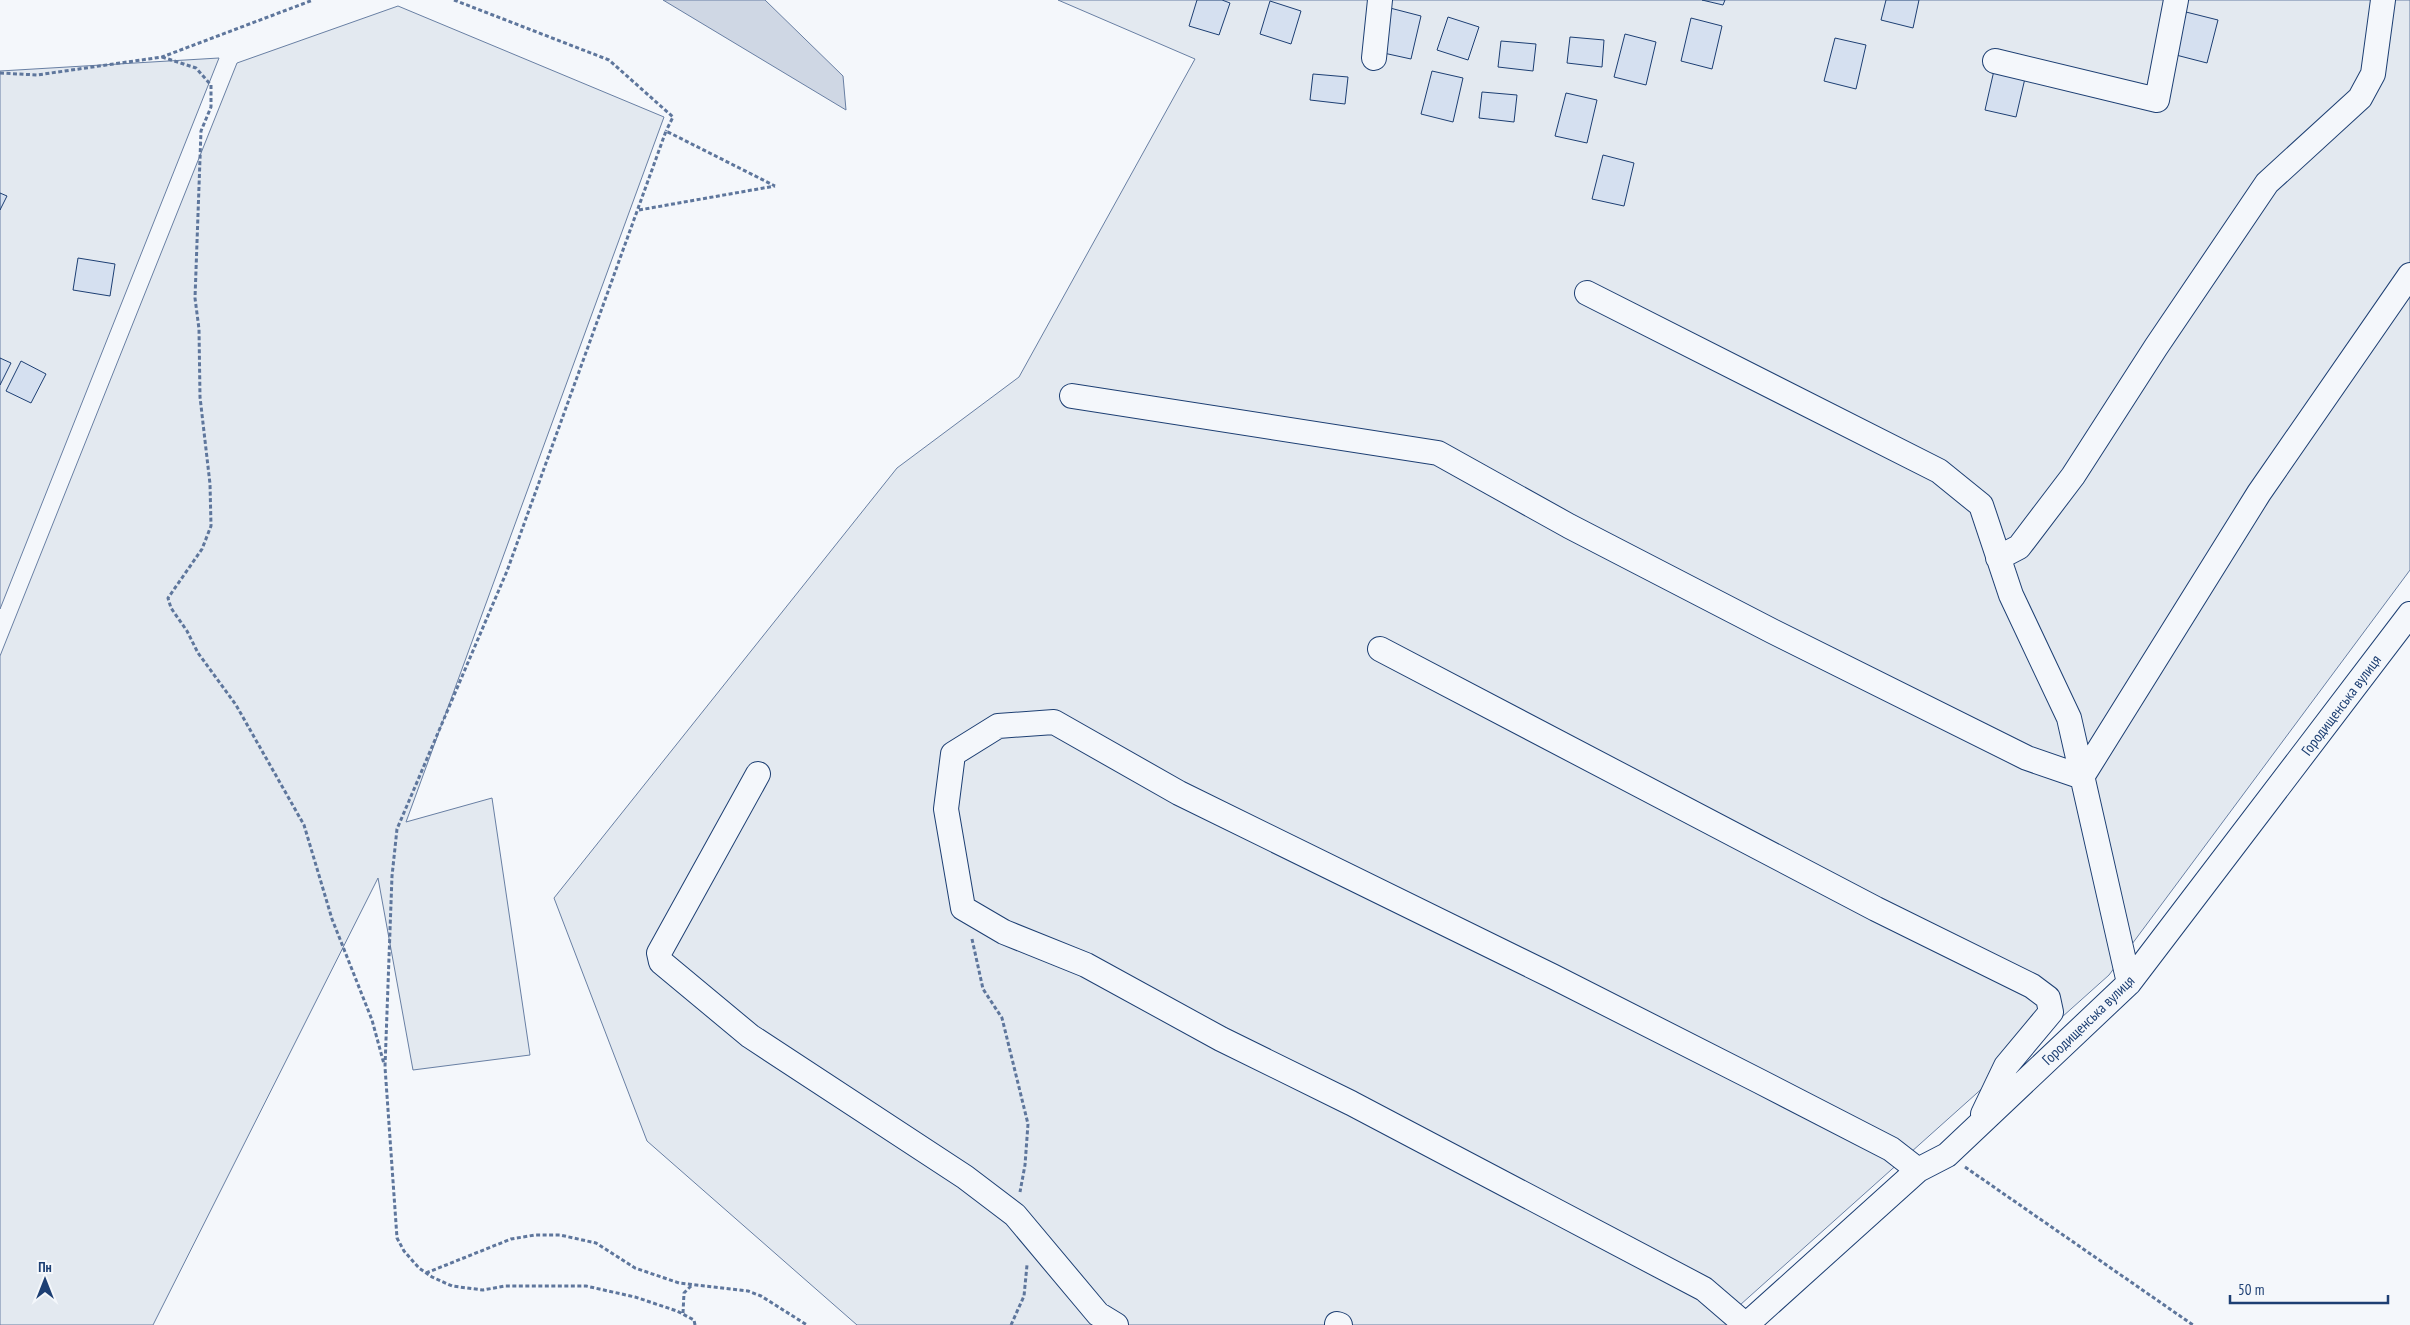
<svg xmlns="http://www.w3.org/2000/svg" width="2410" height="1325" font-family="'PT Sans Narrow',sans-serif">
  <rect width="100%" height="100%" fill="#f4f7fb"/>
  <!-- green -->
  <path fill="#e3e9f0" stroke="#687fa3" d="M1058,0h1352v570l-301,405 -369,330 -9,20h-874l-210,-184 -93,-243 343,-430 122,-91 176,-318z
    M398,6l266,111 -258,705 86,-24 38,257 -117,15 -35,-192 -225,447h-153v-669l237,-593z
    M219,58l-219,551v-538z"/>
  <!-- water -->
  <path fill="#cfd7e4" stroke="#687fa3" d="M663,0h102l78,76 3,34z"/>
  <!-- building -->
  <path fill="#d5e0f0" stroke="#1d3f73" d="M1197,0h25l8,3 -11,32 -30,-9z
    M1702,0h23l-2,5z
    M1886,0h33l-6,28 -32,-8z
    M1270,1l31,10 -10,33 -31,-10z
    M1390,8l31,8 -10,43 -32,-7z
    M2186,12l32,8 -11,43 -31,-8z
    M1448,17l31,10 -11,33 -31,-10z
    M1691,18l31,8 -10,43 -31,-8z
    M1625,34l31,8 -10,43 -32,-8z
    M1570,37l34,3 -2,27 -35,-4z
    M1835,38l31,7 -10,44 -32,-8z
    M1501,41l35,3 -3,27 -35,-4z
    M1995,66l31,8 -10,43 -31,-7z
    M1432,71l31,7 -10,44 -32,-8z
    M1313,74l35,3 -3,27 -35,-4z
    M1482,92l35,3 -3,27 -35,-4z
    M1566,93l31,7 -10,43 -32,-7z
    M1603,155l31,8 -10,43 -32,-7z
    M0,193l7,3 -7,14z
    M78,258l37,6 -5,32 -37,-6z
    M0,358l11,5 -11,22z
    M21,361l25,13 -15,29 -25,-12z"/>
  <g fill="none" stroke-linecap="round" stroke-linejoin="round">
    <defs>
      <path id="minor" d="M1374,58l6,-58
        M1995,61l162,39 19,-100
        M1587,293l352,178 42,34 30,90 58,123 60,265
        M1072,396l366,57 131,73 203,105 255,127 55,19 177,-284 151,-218
        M1998,558l21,-11 54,-71 83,-129 111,-164 93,-85 13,-24 10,-74
        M1380,649l496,260 156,77 16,12 3,14 -45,54 -23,48
        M758,774l-99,179 2,9 89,74 215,141 50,38 83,99 18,11
        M1337,1324l3,1
        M1746,1325l-42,-36 -353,-186 -130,-64 -135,-74 -82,-33 -41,-24 -17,-99 7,-55 45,-28 56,-4 125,71 373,183 207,105 132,68 27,21
        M1746,1325l172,-155 29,-15 182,-172 281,-369"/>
    </defs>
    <!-- minor casing -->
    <use href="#minor" stroke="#1d3f73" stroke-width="26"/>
    <!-- path -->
    <path stroke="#5e769c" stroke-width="3" stroke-dasharray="4 2.5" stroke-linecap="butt" d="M454,0l155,60 64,57 -7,14
      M162,57l34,11 15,17v22l-10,24 -6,167 4,31 1,68 10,87 1,42 -9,23 -34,49 3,10 16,23 11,22 38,52 68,120 28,94 40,101 12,44
      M0,73l37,2 125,-18 151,-57
      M639,210l136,-24
      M972,939l11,50 19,29 26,106 -3,41 -5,27
      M1965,1167l228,158
      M426,1273l85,-34 24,-4h25l36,8 39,25 44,15 69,8 13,5 46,29
      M683,1313l1,-20 8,-8
      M695,1325l-1,-5 -17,-9 -42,-14 -49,-11h-81l-22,4 -31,-4 -20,-9 -13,-9 -15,-17 -7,-13 -12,-171 7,-191 5,-47 110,-258 159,-440 109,55
      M1011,1325l13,-29 3,-31"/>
    <!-- minor -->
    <use href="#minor" stroke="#f4f7fb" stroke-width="24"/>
  </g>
  <g text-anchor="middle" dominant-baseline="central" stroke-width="4" stroke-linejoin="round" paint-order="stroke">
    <!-- street labels -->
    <g font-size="15" fill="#1d3f73" stroke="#f4f7fb">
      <text transform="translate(2341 705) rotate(-53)">Городищенська вулиця</text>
      <text transform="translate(2088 1020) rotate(-44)">Городищенська вулиця</text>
    </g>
  </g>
  <!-- north arrow -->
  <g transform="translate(45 1280)" stroke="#f4f7fb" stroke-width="4" paint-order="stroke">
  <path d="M0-4L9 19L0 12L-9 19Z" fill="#1d3f73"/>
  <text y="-8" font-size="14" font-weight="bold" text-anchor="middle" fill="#1d3f73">Пн</text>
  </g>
  <!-- scale -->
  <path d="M2230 1295v8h158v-8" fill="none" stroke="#1d3f73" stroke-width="2.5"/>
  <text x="2238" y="1295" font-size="15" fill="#1d3f73" stroke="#f4f7fb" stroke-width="4" paint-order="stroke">50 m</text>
</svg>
